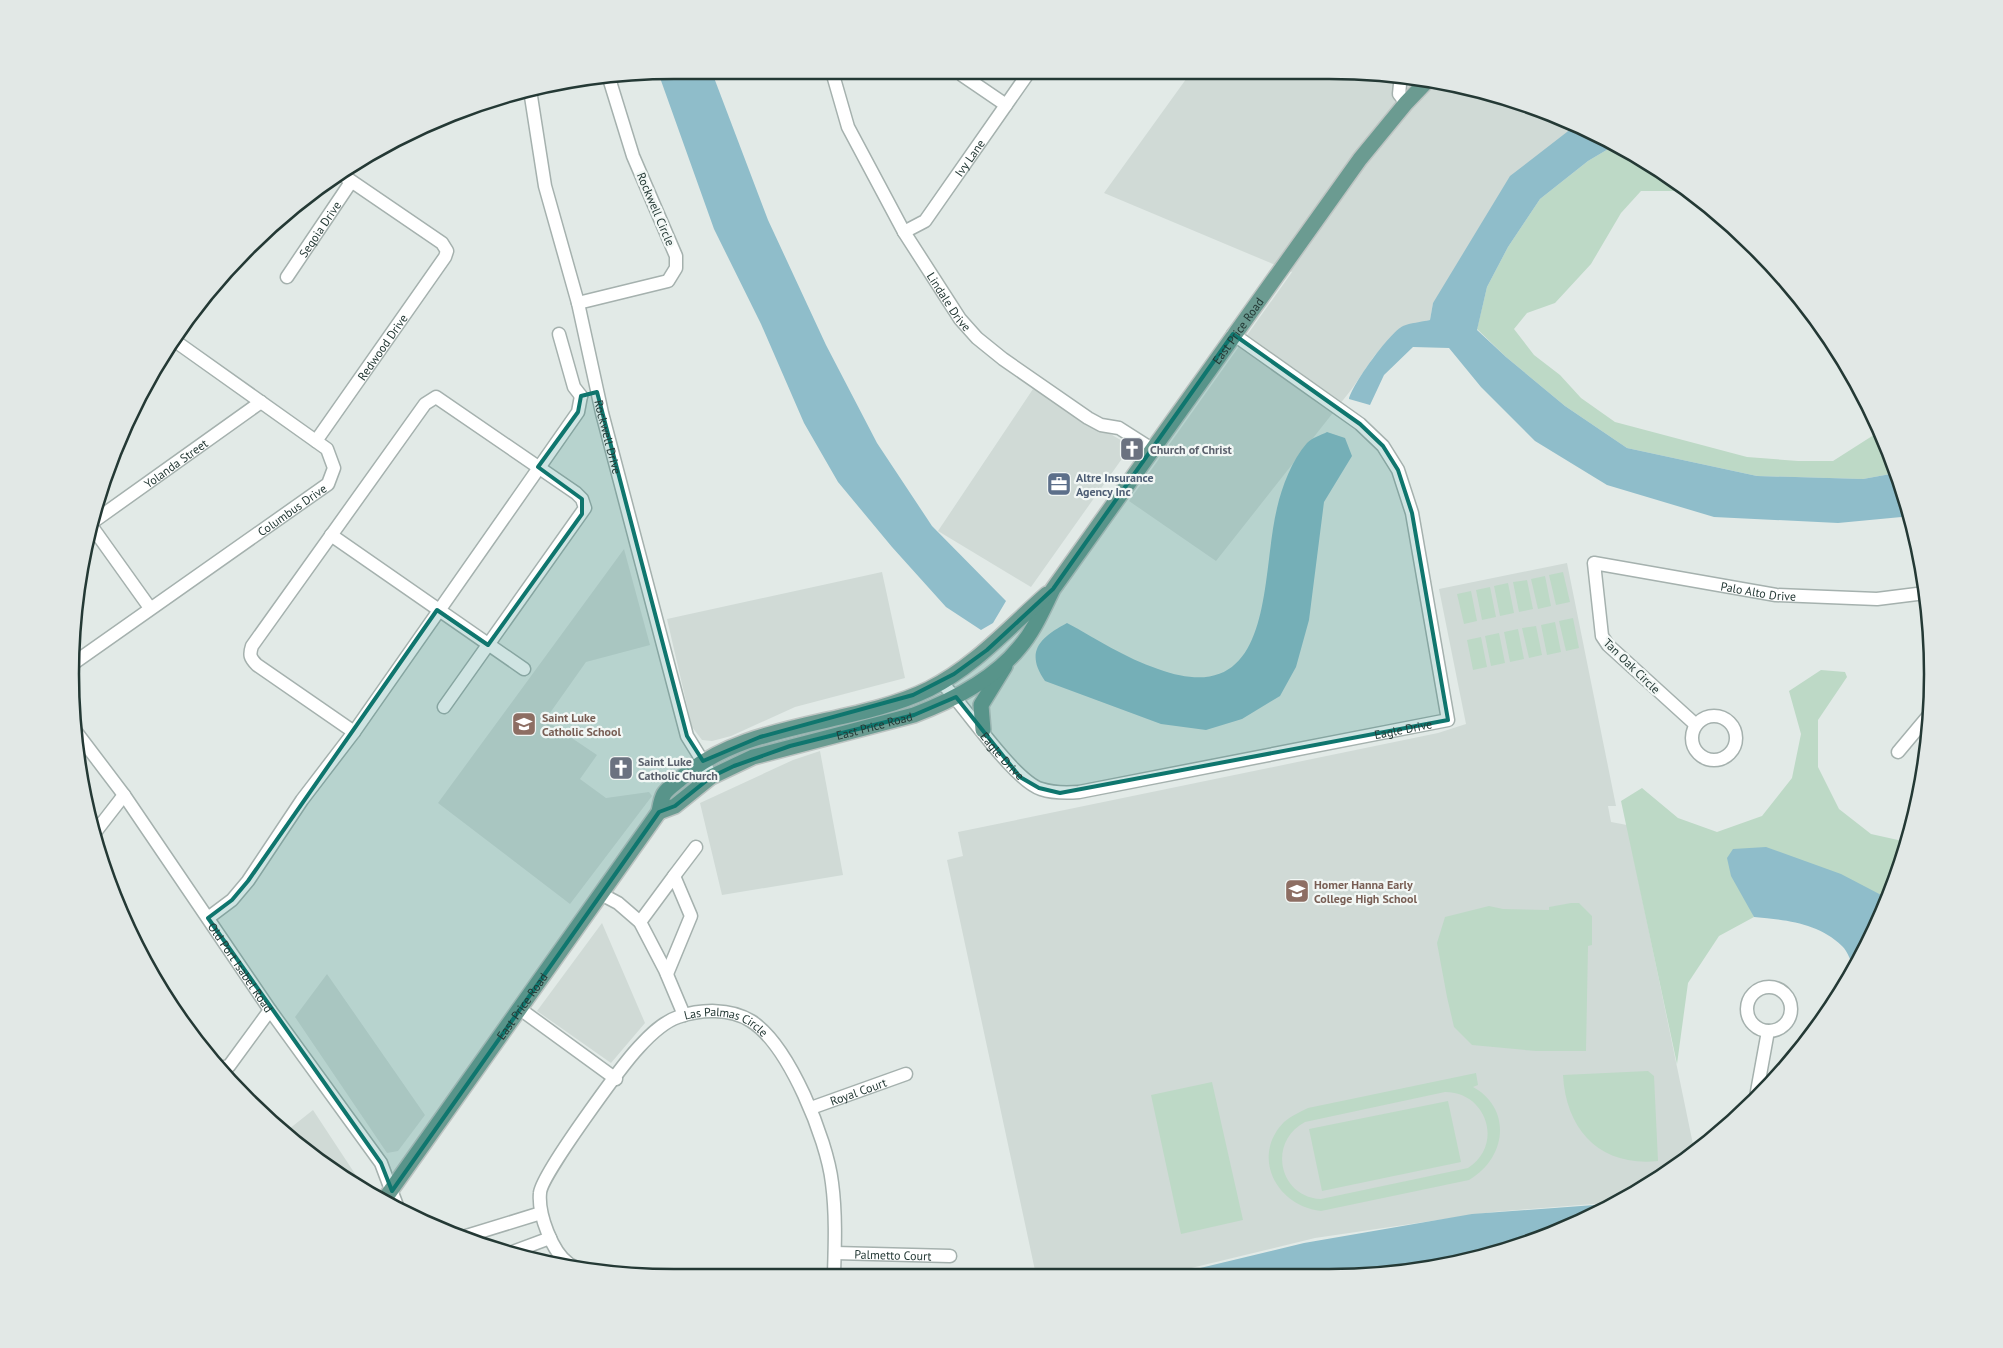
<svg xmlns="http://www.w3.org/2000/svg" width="2003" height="1348" font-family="'PT Sans',sans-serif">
  <rect width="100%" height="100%" fill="#e2eae7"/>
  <!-- built -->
  <path fill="#d0dad6" d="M1189,75h219l78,16 90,34 -143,178 -3,17 -29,7 -26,28 -24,35 -135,171 -87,-60 163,-229 -188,-79z
    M1033,389l98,57 -100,141 -93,-56z
    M624,549l26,96 -64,17 -41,58 52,35 -17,24 26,19 43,-6 3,4 -82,108 -132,-101z
    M1567,563l49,243h-8l3,16 16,3 68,329 -77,48 -125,10 -178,26 -157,38 -122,-1 -89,-415 16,-4 -5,-24 480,-99 28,-9 -27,-135z
    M882,572l23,106 -110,29 -64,29 -19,5 -10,-1 -10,-13 -25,-108z
    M820,751l23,124 -121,20 -22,-92 93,-43z
    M602,923l43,100 -34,40 -74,-52z
    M327,974l98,141 -27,36 -11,2 -92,-136z
    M313,1110l50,76 -79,-53z"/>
  <!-- green -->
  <path fill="#bdd9c6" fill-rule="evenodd" d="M1615,145l69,46h-43l-20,22 -30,51 -36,39 -28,10 -13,16 20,26 26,20 21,23 34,24 132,35 51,4h35l47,-30 16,42 -33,6 -106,-3 -130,-28 -62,-42 -59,-49 -29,-28 10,-42 21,-40 32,-48 48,-38z
    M1563,572l7,30 -14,3 -7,-30z
    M1545,576l6,30 -13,3 -7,-30z
    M1527,580l6,29 -14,3 -6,-30z
    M1508,583l6,30 -14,3 -6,-30z
    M1490,587l6,30 -14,3 -6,-30z
    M1471,591l6,30 -13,3 -7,-30z
    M1573,618l6,30 -13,3 -7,-30z
    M1555,622l6,30 -14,3 -6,-30z
    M1536,626l6,29 -13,3 -7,-30z
    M1518,629l6,30 -14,3 -6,-30z
    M1499,633l6,30 -14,3 -6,-30z
    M1481,637l6,30 -14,3 -6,-30z
    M1821,670l24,2 2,5 -29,43v47l21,42 32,25 36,8 -6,26 -14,30 -33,-16 -105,23 5,12 -35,19 -31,47 -11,81 -56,-263 21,-13 36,30 39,14 45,-16 30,-38 9,-44 -12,-43z
    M1571,903h8l13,13v29l-4,1 -2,105h-50l-64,-6 -18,-18 -7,-30 -10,-54 8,-26 44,-11 14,3 46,1v-3z
    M1648,1071l6,5 4,85c-57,6 -92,-30 -95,-86z
    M1476,1073l2,12 -5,2c40,22 33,72 -4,93l-148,31c-44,-5 -71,-54 -37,-89 7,-6 16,-10 24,-14zM1445,1092c42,0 59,53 23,76l-147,31c-42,-2 -54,-57 -16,-77z
    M1212,1082l31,138 -62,14 -30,-139z
    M1448,1101l13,61 -139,29 -13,-62z"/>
  <!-- water -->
  <path fill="#8fbdca" d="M659,75h54l55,145 58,125 51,98 55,83 74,75 -13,22 -12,7 -35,-23 -54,-60 -54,-65 -34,-59 -43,-99 -47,-95z
    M1576,125l20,7 19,13 -27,16 -48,38 -32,48 -21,40 -10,43 29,27 59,49 62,42 130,28 106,3 33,-6 16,43 -74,7 -124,-6 -107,-32 -72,-44 -54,-54 -32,-39 -36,-1 -29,28 -14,30 -21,-6c3,-14 40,-66 54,-73 7,-3 18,-4 27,-6l3,-17 77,-127z
    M1327,432l18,6 7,18 -28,46 -15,118 -13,47 -16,29 -38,23 -36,11 -45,-6 -116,-43c-20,-29 -6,-43 22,-58 30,16 58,35 91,46 118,43 102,-91 119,-161 5,-22 15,-48 30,-65 5,-5 14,-8 20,-11z
    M1766,847l75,27 46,24 -32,72c-4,-7 -7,-19 -13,-24 -24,-23 -56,-26 -88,-29l-23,-41 -4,-18 6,-9z
    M1608,1204h6l-18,12 -111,41 -117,20 -201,-1 137,-33 168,-29z"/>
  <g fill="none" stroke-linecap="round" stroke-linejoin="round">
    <defs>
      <g id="minor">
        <path id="s1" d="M833,75l15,52 56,105 56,87 17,19 26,21 85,59 13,7 18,3 33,21"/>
        <path d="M962,75l44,30"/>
        <path d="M1401,75l-2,19 7,9"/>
        <path id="s2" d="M530,90l15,96 33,117 24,110 85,323 21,34"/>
        <path id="s3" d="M904,232l21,-11 102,-146"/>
        <path id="s4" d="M287,277l64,-95"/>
        <path d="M578,303l90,-22 8,-13v-12l-43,-100 -25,-81"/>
        <path d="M559,334l15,53 7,9"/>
        <path id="s5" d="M316,441l129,-184 2,-6 -5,-8 -104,-71"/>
        <path id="s6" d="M90,524l171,-122"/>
        <path d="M90,524l60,84"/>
        <path d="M331,535l193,134"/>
        <path id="s7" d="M71,665l257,-181 6,-16 -7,-19 -152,-108"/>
        <path id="s8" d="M941,682c24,24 72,98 100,107 12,4 25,4 38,3l369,-72 -36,-207 -14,-43 -15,-24 -23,-22 -127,-90"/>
        <circle cx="1714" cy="738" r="22"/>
        <path id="s9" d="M1696,725l-88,-80 -6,-9 -8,-73 182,32 101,4 48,-6"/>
        <path id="s10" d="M74,729l50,66 146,215 111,153 18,48"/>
        <path d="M354,732l-97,-67c-7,-7 -8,-10 -5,-19l173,-242 11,-7 140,96 6,6 3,9 -141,199"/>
        <path d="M1898,752l31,-37"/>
        <path d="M93,835l31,-40"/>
        <path d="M674,876l22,-29"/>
        <path d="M601,894l17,9 22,19 25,48 19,45"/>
        <path d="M208,918l24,-18 16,-19 54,-81 52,-68 224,-320 3,-16"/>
        <path d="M640,922l34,-46 17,40 -24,58"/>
        <circle cx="1769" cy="1009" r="22"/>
        <path d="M520,1009l96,70"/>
        <path d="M219,1068l10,-2 41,-56"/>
        <path d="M1756,1097l12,-66"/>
        <path id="s11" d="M811,1108l95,-34"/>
        <path d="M463,1237l78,-24"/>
        <path id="s12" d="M835,1253l115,3"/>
        <path d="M507,1254l43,-16"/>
        <path id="s13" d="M583,1270c-4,-2 -10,-3 -14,-6 -17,-12 -31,-50 -29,-71 1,-18 83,-129 99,-146 11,-12 24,-25 39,-30 23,-8 52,-9 73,4 38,24 76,118 81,162 4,30 3,61 2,91"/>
      </g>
      <g id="major">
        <path d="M983,730l-2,-25 24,-39"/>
        <path id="s14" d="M659,812l16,-6 36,-29 42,-20 161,-42c37,-14 79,-35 105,-67 15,-17 24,-39 34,-59l307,-430 46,-56 23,-24"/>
        <path id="s15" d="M384,1200l275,-388c1,-5 2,-13 5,-18 3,-5 9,-9 14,-13 65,-61 174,-54 251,-92 46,-23 79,-61 118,-95"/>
      </g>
    </defs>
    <!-- minor casing -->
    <use href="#minor" stroke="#a5b1ae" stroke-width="15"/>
    <!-- major casing -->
    <use href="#major" stroke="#bdc4c2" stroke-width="18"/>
    <!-- minor -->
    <use href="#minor" stroke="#fff" stroke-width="12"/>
    <!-- major -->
    <use href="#major" stroke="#6b9b91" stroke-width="15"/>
  </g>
  <!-- marked area -->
  <path fill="#0f766e" fill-opacity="0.2" stroke="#0f766e" stroke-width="4" stroke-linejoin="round" d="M1233,334l127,90 23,22 15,24 14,43 36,207 -388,73 -21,-5 -19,-11 -64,-80 -42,18 -124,31 -56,20 -23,11 -36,29 -16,6 -267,379 -11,-28 -173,-245 24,-18 16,-19 189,-271 51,35 94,-131v-15l-44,-32 40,-55 3,-16 16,-4 90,344 16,25 57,-24 153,-42 41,-21 33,-24 66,-61z"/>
  <!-- icons -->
  <defs>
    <symbol id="church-square" viewBox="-11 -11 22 22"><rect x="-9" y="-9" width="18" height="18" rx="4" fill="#6b7280" stroke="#f2f7f5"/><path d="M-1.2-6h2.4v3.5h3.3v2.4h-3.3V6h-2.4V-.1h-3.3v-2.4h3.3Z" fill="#fff"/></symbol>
    <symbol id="office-square" viewBox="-11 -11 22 22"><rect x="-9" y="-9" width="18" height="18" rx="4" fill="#5c6f8a" stroke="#f2f7f5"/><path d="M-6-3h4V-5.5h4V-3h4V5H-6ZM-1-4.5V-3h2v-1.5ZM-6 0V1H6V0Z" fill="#fff"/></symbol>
    <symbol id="school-square" viewBox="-11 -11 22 22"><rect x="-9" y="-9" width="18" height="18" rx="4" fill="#8d6e63" stroke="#f2f7f5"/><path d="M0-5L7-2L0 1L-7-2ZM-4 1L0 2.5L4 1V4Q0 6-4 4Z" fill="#fff"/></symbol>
  </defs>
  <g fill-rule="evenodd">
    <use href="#church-square" x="1118" y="435" width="28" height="28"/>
    <use href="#office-square" x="1045" y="470" width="28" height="28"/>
    <use href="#school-square" x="510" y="710" width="28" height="28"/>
    <use href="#church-square" x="607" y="754" width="28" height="28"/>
    <use href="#school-square" x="1283" y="877" width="28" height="28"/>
  </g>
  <g text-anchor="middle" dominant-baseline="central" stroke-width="4.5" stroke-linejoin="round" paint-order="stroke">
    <!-- street labels -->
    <g font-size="12" fill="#243935" stroke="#f2f7f5">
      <text stroke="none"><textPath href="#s3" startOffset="101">Ivy Lane</textPath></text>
      <text transform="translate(656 209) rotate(67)">Rockwell Circle</text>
      <text stroke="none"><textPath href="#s4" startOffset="58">Seqoia Drive</textPath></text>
      <text stroke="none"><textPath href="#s1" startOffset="256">Lindale Drive</textPath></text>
      <text stroke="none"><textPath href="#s14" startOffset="788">East Price Road</textPath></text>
      <text stroke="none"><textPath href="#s5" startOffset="115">Redwood Drive</textPath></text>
      <text stroke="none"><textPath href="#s2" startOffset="356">Rockwell Drive</textPath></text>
      <text stroke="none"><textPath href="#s6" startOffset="105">Yolanda Street</textPath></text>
      <text stroke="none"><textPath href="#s7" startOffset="270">Columbus Drive</textPath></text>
      <text stroke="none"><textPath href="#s9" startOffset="370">Palo Alto Drive</textPath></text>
      <text transform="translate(1632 666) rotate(44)">Tan Oak Circle</text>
      <text stroke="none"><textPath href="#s14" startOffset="235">East Price Road</textPath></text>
      <text stroke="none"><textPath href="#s8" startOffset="516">Eagle Drive</textPath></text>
      <text stroke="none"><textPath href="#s8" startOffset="96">Eagle Drive</textPath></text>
      <text stroke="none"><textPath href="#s10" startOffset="291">Old Port Isabel Road</textPath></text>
      <text stroke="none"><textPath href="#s15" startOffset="238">East Price Road</textPath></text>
      <text stroke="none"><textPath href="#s13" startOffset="372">Las Palmas Circle</textPath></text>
      <text stroke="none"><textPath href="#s11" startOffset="50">Royal Court</textPath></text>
      <text stroke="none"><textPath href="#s12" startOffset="58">Palmetto Court</textPath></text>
    </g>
    <!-- worship labels -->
    <g font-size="12" font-weight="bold" fill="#5b616d" stroke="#f2f7f5" text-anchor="start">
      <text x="1150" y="449">Church of Christ</text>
      <text x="638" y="761">Saint Luke<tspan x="638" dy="14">Catholic Church</tspan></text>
    </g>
    <!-- service labels -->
    <g font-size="12" font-weight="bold" fill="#4e5e75" stroke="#f2f7f5" text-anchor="start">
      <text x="1076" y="477">Altre Insurance<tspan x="1076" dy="14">Agency Inc</tspan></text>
    </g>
    <!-- education labels -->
    <g font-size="12" font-weight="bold" fill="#785e54" stroke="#f2f7f5" text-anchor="start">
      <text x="542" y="717">Saint Luke<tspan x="542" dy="14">Catholic School</tspan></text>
      <text x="1314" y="884">Homer Hanna Early<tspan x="1314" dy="14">College High School</tspan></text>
    </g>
  </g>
  <!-- crop -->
  <path d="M0 0H2003V1348H0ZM674 79H1329A595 595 0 0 1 1924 674V674A595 595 0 0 1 1329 1269H674A595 595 0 0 1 79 674V674A595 595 0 0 1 674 79Z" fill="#e2e8e6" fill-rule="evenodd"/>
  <path fill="none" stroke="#243935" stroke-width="2.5" d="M674 79H1329A595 595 0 0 1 1924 674V674A595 595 0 0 1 1329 1269H674A595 595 0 0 1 79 674V674A595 595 0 0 1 674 79Z"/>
</svg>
